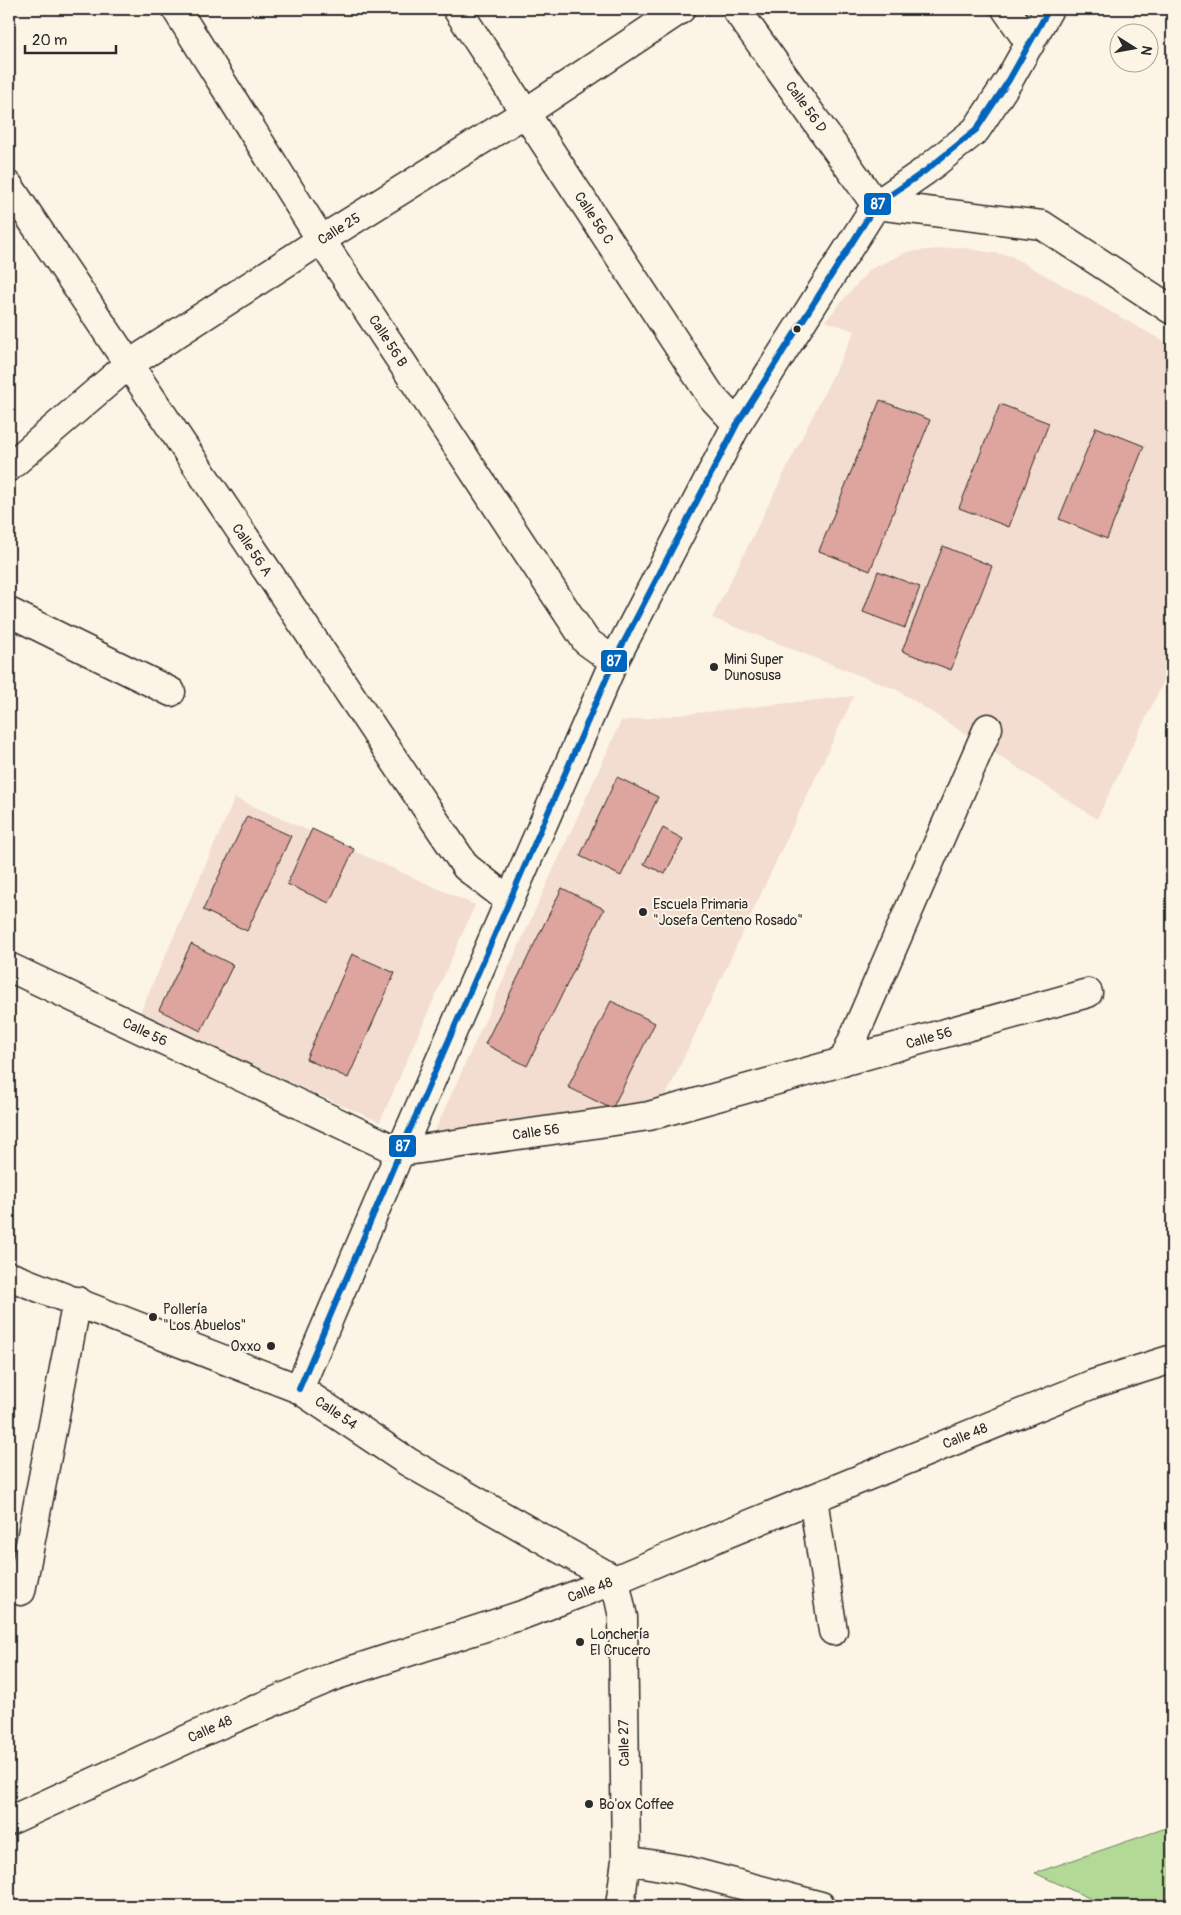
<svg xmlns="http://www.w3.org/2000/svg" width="1181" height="1915" font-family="Pangolin,sans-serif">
  <rect width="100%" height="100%" fill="#fcf5e5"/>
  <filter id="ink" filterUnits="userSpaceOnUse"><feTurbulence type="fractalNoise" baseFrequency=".02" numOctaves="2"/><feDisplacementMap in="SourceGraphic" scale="10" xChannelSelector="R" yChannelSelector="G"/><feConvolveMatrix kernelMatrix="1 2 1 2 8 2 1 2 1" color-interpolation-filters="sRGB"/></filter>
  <g filter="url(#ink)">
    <!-- built -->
    <path fill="#f3ddd0" d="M959,247l52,9 161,90v318l-75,155 -200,-129 -185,-72 143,-287 -30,-10 44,-51 38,-18z
      M854,696l-192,408 -231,35 190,-418z
      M235,798l240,107 -95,217 -241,-107z"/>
    <!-- green -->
    <path fill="#b2d995" stroke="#6e8260" d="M1172,1826v80h-66l-71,-33z"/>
    <!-- building -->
    <path fill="#dea49e" stroke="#2b2b2b" d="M880,400l50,20 -60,151 -51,-20z
      M1000,404l49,19 -40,104 -50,-19z
      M1096,427l48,19 -37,93 -48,-20z
      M943,546l49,20 -41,104 -49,-19z
      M878,571l42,16 -15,41 -42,-16z
      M617,777l41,20 -37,79 -41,-20z
      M247,816l44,20 -44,95 -44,-21z
      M663,828l20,11 -18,35 -21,-10z
      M312,829l42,20 -25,54 -42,-19z
      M562,888l42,21 -77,157 -42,-22z
      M191,944l42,21 -32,66 -42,-21z
      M352,954l43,19 -47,105 -42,-19z
      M611,1001l44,22 -43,86 -44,-22z"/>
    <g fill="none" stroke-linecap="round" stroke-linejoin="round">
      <defs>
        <path id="street" d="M176,9l145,231 265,401 28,20
          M457,9l254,387 26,28
          M736,9l140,196 166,20 130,85
          M1006,9l24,35
          M9,186l457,681 44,34
          M9,467l119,-102 193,-125 204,-127 156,-104
          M9,612l162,80
          M9,967l391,185 249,-36 439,-123
          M843,1062l145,-334
          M9,1276l290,113 109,73 207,118 8,37 3,243 -6,46
          M299,1389l101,-237 214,-491 123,-237 139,-219 49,-34 51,-41 33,-50 40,-71
          M813,1498l20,133
          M21,1591l56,-290
          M9,1821l198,-91 127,-54 191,-62 90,-34 47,-20 431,-176 79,-25
          M626,1860l59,10 136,36"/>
      </defs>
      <!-- street casing -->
      <use href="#street" stroke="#2b2b2b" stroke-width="31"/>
      <!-- street -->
      <use href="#street" stroke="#fcf5e5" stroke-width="28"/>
      <defs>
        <path id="bus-1" d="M299,1389l101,-237 214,-491 123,-237 139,-219 49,-34 51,-41 33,-50 40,-71"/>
      </defs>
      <!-- bus-1 casing -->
      <use href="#bus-1" stroke="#fcf5e5" stroke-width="10"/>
      <!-- bus-1 -->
      <use href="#bus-1" stroke="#0065bd" stroke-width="6"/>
    </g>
  </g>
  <!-- markers -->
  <g fill="#2b2b2b" stroke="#fcf5e5" stroke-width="2">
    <circle cx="797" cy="329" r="4.5"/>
    <circle cx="714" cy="667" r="5"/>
    <circle cx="643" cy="912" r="5"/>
    <circle cx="153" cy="1317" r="5"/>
    <circle cx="271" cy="1346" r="5"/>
    <circle cx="580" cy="1642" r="5"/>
    <circle cx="589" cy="1804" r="5"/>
  </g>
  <g text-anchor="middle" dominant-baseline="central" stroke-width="4" stroke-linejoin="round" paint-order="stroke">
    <!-- street labels -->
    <g font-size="14" fill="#2b2b2b" stroke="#fcf5e5">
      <text transform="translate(806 107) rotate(54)">Calle 56 D</text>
      <text transform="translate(594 218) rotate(57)">Calle 56 C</text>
      <text transform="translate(339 229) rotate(-32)">Calle 25</text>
      <text transform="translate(388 341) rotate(57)">Calle 56 B</text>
      <text transform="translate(252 550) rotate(56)">Calle 56 A</text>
      <text transform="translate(145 1032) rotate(25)">Calle 56</text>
      <text transform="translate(929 1038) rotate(-16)">Calle 56</text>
      <text transform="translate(536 1132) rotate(-8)">Calle 56</text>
      <text transform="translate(336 1413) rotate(34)">Calle 54</text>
      <text transform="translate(965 1436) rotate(-22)">Calle 48</text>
      <text transform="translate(590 1590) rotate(-21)">Calle 48</text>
      <text transform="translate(210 1729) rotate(-24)">Calle 48</text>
      <text transform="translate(624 1743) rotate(-91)">Calle 27</text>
    </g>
    <!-- poi labels -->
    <g font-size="14" fill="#2b2b2b" stroke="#fcf5e5" text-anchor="start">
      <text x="724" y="659">Mini Super<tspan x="724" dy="16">Dunosusa</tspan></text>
      <text x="653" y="904">Escuela Primaria<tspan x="653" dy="16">"Josefa Centeno Rosado"</tspan></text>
      <text x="163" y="1309">Pollería<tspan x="163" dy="16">"Los Abuelos"</tspan></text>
      <text x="261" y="1346" text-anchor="end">Oxxo</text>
      <text x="590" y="1634">Lonchería<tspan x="590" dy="16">El Crucero</tspan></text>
      <text x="599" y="1804">Bo'ox Coffee</text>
    </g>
  </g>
  <g stroke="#fcf5e5" stroke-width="2">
    <rect x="863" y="192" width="29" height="24" rx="5" fill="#0065bd"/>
    <rect x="600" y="649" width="28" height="24" rx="5" fill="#0065bd"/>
    <rect x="388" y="1134" width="29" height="24" rx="5" fill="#0065bd"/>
  </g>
  <g font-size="14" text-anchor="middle" font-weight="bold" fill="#fff">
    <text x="878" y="209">87</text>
    <text x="614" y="666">87</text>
    <text x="403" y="1151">87</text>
  </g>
  <!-- margin -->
  <rect width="1181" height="1915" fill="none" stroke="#fcf5e5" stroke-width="30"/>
  <rect x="15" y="15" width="1151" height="1885" fill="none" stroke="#2b2b2b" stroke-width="2" filter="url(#ink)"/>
  <!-- north arrow -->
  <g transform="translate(1134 48) rotate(101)"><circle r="24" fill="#fcf5e5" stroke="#a8a49b"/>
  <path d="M0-4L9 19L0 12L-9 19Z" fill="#2b2b2b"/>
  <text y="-8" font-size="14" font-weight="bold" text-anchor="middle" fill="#2b2b2b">N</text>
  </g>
  <!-- scale -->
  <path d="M25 45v8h91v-8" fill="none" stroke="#2b2b2b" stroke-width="2.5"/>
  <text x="32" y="45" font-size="15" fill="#2b2b2b" stroke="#fcf5e5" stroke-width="4" paint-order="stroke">20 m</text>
</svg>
